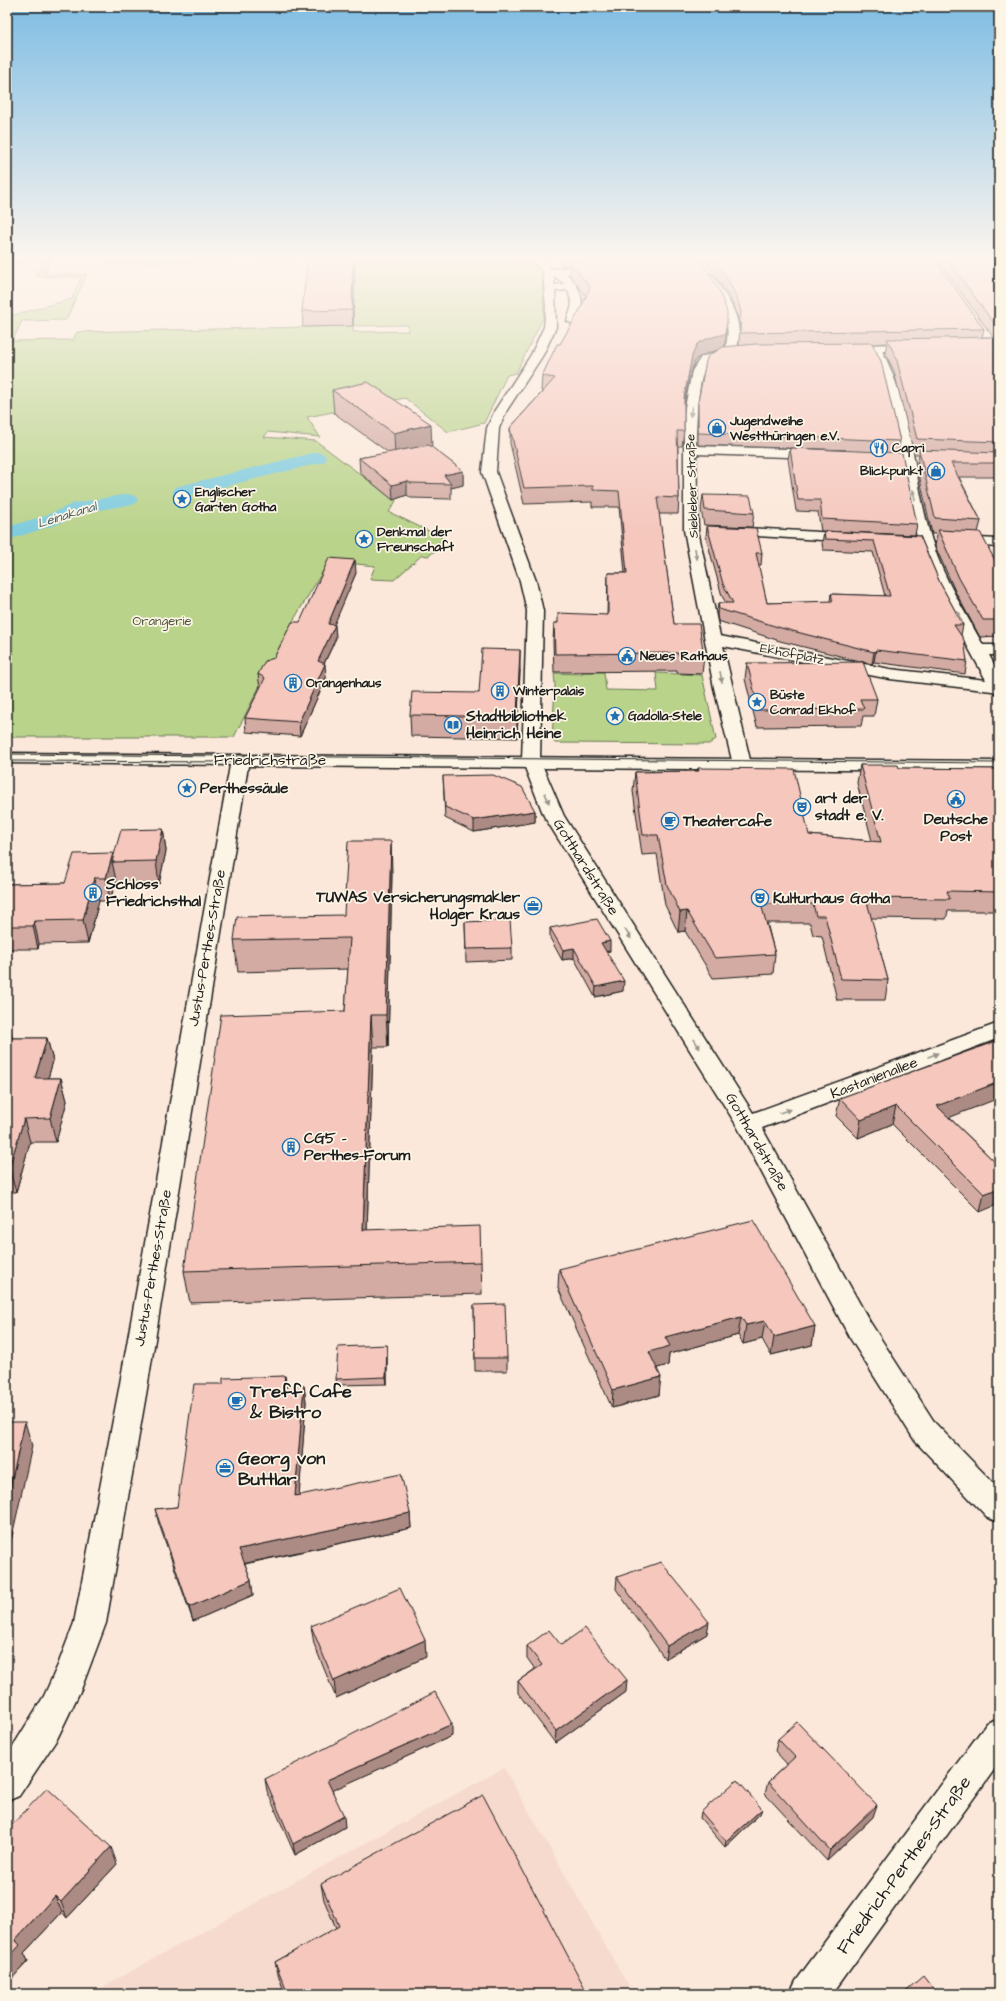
<svg xmlns="http://www.w3.org/2000/svg" width="1006" height="2001" font-family="'Architects Daughter',sans-serif">
  <rect width="100%" height="100%" fill="#fbe8da"/>
  <filter id="ink" filterUnits="userSpaceOnUse"><feTurbulence type="fractalNoise" baseFrequency=".025" numOctaves="2"/><feDisplacementMap in="SourceGraphic" scale="8" xChannelSelector="R" yChannelSelector="G"/><feConvolveMatrix kernelMatrix="1 2 1 2 8 2 1 2 1" color-interpolation-filters="sRGB"/></filter>
  <g filter="url(#ink)">
    <!-- built -->
    <path fill="#f5dacd" d="M504,1768l129,226h-544z"/>
    <!-- green -->
    <path fill="#b9d38b" stroke="#6a7854" fill-rule="evenodd" d="M7,256h348v3l49,-1v-2h111l18,8 9,15 2,37 -28,57 -9,2 -23,48 -36,9 -43,-34 -98,19 13,20 -52,-5 -4,5 52,4 80,60 -7,11 56,27 -6,4 5,2 -16,11 -6,-1 -28,25 -24,-1 5,-13 -46,-5 -39,65 -56,111h-227v-420l65,-18 9,-22 -45,-1 10,-18 -39,6zM108,258l-2,5 248,-4 -2,67 -275,6 -4,8 -61,1 10,-20 44,-1 21,-46 -43,1 8,-16zM408,325v6l-55,1v-6z
      M582,672h22l2,18 52,1 -2,-18 46,2 14,64 -7,5 -154,-1 -3,-3 3,-55 -1,-12 28,1z"/>
    <g fill="none" stroke-linecap="round" stroke-linejoin="round">
      <!-- canal -->
      <path fill="#7fcbde" fill-rule="evenodd" d="M317,452l7,2 2,4 -2,4 -142,35 -7,-2 -3,-4 3,-4z
        M128,494l7,2 3,4 -3,4 -48,8 -29,12 -51,16v-13l37,-11 31,-13z"/>
      <defs>
        <path id="street" d="M524,256c13,0 19,2 27,13l49,-4 5,3 -5,3 -34,3c15,10 21,34 11,49l-4,1 -6,-3 5,-16 -4,-15 -13,1 1,36 -13,28 -36,55 -8,18 -3,44 40,109 7,30 -3,149 24,56 189,297 246,-90v15l-237,90 108,194 65,101 64,66v33l-11,-4 -73,-77 -65,-103 -113,-212 -193,-310 -22,-56 5,-149 -7,-30 -38,-109 5,-44 8,-18 36,-55 13,-28 2,-19 -3,-36 -6,-7zM554,276l11,8 -11,1z
          M706,256h18l-1,2c-11,3 -48,12 -55,4l5,-3z
          M708,274l4,1c15,23 33,44 25,73l4,3 -2,2c-9,3 -23,2 -30,9 -12,10 -13,68 -13,84l123,4 5,1 2,3 -2,3 -5,1 -123,-4 2,76 22,106 170,33 96,11 -47,-86 -21,-52 -37,-171 -10,-20h-27l-6,-3 6,-3 71,-1 4,1 2,2 -2,2 -37,2c31,58 31,128 50,190 11,37 33,71 51,104h16v10h-10l10,19v20l-7,-3 -102,-12 -167,-33 28,118 -3,4 -6,1 -6,-1 -3,-4 -19,-76 -30,-158v-117l8,-42 9,-14 24,-8c9,-31 -7,-47 -22,-72z
          M728,527l126,7 5,1 2,3 -2,3 -5,1 -131,-8 -2,-3 2,-3z
          M956,537l43,2v8l-48,-3 -2,-3 2,-3z
          M7,753l233,2 6,1 3,4 -3,4 -6,1 -233,-2z"/>
        <path id="secondary" d="M240,755l759,6v10l-751,-5 -101,623 -41,234 -24,64 -25,52 -38,57 -12,5v-45l37,-60 14,-31 16,-42 45,-234 112,-629 3,-4z
          M999,1718v45l-167,231h-42l6,-13 191,-258z"/>
      </defs>
      <!-- street casing -->
      <use href="#street" stroke="#1c1c1c" stroke-width="3"/>
      <!-- secondary casing -->
      <use href="#secondary" stroke="#1c1c1c" stroke-width="3"/>
      <!-- street -->
      <use href="#street" fill="#fcf5e5" fill-rule="evenodd"/>
      <!-- secondary -->
      <use href="#secondary" fill="#fcf5e5" fill-rule="evenodd"/>
      <!-- tram -->
      <path stroke="#1c1c1c" stroke-width="1" d="M7,754l992,9
        M7,761l226,1"/>
    </g>
    <!-- wall -->
    <path fill="#d3aba3" stroke="#1c1c1c" d="M555,256h152l-8,1 27,79 -2,11 15,-1 1,-21 -3,-11 -9,-20 -19,-28v-10h223l52,73 -2,8h11l-58,-81h64v221h-40l22,44 -3,11 21,36v68l-19,1 -24,-44 -21,-47 2,-12h-5l-15,-69 2,-11h-5l-20,-83 -9,-19 2,-9 -15,1 28,97 -2,11 19,72 -2,11 -94,-4 -3,-19 -22,-1 -8,-52 2,-11 56,2 -148,-5v-43l22,-53 -12,4 -12,6 -5,12 -7,36v24l-2,15h-4l1,52 -1,16h-19l15,110 30,32 -2,18 -25,-1v-2l-123,1 -1,-31 1,-18h4l49,-8 1,-42h17l-6,-66h-27v-5l-68,2 -14,-61v-15l33,-37h-2l1,-15 39,-68 5,-12 -16,-21v-9l-7,1z
      M355,259l-2,67 -50,1 -1,-16z
      M332,390l100,58 31,23v14l-12,3v11l-40,-1 -4,-3 -14,5 -33,-27 -1,-15 30,-5 -55,-40z
      M703,495l51,18 -2,14 -48,-2 -3,-15z
      M707,526l55,27 -1,12h-3l9,38 63,-1 1,-8 54,2 -12,-44 -50,-2 -1,-7 2,-12 96,5 20,47 23,42 -2,10 6,26 -2,13 -91,-12 -2,2 -92,-23 -62,-20 -1,-6 1,-12h8l-4,-7 -16,-59z
      M356,573l-22,51 2,14 -12,26 2,14 -26,58 -54,-4 -1,-14 15,-30 -2,-14 16,-16 26,-36z
      M747,663l130,36 -3,17h-11l-2,10 -104,1 -12,-48z
      M520,670l-3,68 -106,-2 -1,-21 69,-22z
      M860,765l39,3 100,1v142h-51l-2,8 -75,-1 17,62 -3,20h-48l-15,-64 -9,-1 -3,-12h-43l8,31 -2,20 -60,4 -28,-47 -7,1 -13,-27 -8,-51 -15,1 -9,-64 2,-19 63,-1v-3l111,67 63,6 -15,-58z
      M443,776l92,35v11l-61,10 -29,-14z
      M163,829l3,22 -7,33h-42l-1,-4 -6,21h-11l-11,42 -49,1 -1,5h-31v-65l58,-1 49,-26z
      M392,871l-4,176h-15l-6,183 114,32 1,32 -292,9 -6,-32 161,-260 3,-42 -110,3 -4,-32 110,-25z
      M465,922l47,26v12l-46,2z
      M550,928l60,23h-4l17,40 -28,6 -21,-39 -12,2 -12,-22z
      M7,1025h2l3,13h35l6,23 -5,17h13l6,23 -11,41h-26l-14,50h-9z
      M981,1047l-32,70 50,49 -19,46 -88,-88 -34,14 -22,-22 4,-18z
      M559,1269l256,57 -3,19 -41,10 -9,-16 -19,5 -5,-9 -69,19 -1,11 -11,3 2,27 -47,13 -54,-120z
      M474,1305l33,53v13h-32z
      M387,1345v39l-50,1 -1,-6z
      M285,1376l1,11 18,-1 2,16 -7,93 111,18 1,15 -166,36 6,16 2,15 -60,26 -34,-97 -4,-15 22,-2 46,-123z
      M617,1577l90,57 -42,25 -49,-70z
      M311,1626l115,31 -90,41 -22,-54z
      M561,1645l65,47 -71,51 -37,-50v-12l17,-12 -8,-11v-12z
      M452,1736l-120,54 13,37 -50,28 -28,-64 -2,-12z
      M778,1739l95,78 -46,44 -62,-67 3,-12 19,-18 -12,-13z
      M701,1812l59,2 -35,33 -25,-29z
      M7,1830l110,34 -50,54 -5,-6 -38,41 4,8 -21,23z
      M321,1884l267,110h-303l-6,-17 -4,-15 61,-34 -12,-28z"/>
    <!-- shaded-wall -->
    <path fill="#ac8b84" stroke="#1c1c1c" d="M353,256h2v3l-2,67 -1,-16z
      M563,256h144l-134,10 -3,-4v4l-7,1z
      M727,322l-1,14 -2,12 -16,5 -12,6 -5,12 -9,42 2,-15 8,-42 5,-12z
      M431,424l1,24 -37,9 -1,-24z
      M463,471v14l-12,3v-4l-7,-9z
      M407,481v14l-14,5 -1,-15z
      M355,560l1,13 -27,64 -1,-13z
      M335,625l1,13 -17,36 -1,-13z
      M520,650v20l-3,68v-21z
      M876,650l-2,12 -2,2 2,-12z
      M325,664l1,14 -26,58 -1,-14z
      M535,811v11l-61,10v-12z
      M163,829l3,22 -7,33 -3,-23z
      M391,841l1,30 -4,176 -2,-32z
      M113,853l2,9h-3l4,18 -6,21 -4,-23z
      M94,878l5,23 -11,42 -5,-23z
      M687,911l-2,20 -7,1 2,-20z
      M34,921l5,23 -1,5 -5,-23z
      M610,941v10l-9,1v-9z
      M574,948v10l-12,2 1,-10z
      M624,981l-1,10 -28,6 1,-10z
      M371,1015l2,32 -7,215 -3,-32z
      M9,1025l6,23h-8v-17z
      M47,1038l6,23 -12,41 -6,-24z
      M61,1078l6,23 -11,41 -6,-24z
      M999,1082v16l-66,26 4,-18z
      M896,1106l-4,18 -34,14 3,-18z
      M24,1119l6,23 -14,50 -7,-24z
      M999,1188v16l-19,8 4,-18z
      M741,1317l-3,18 -69,19 -1,11 -21,6 2,-19 16,-15z
      M765,1321l-3,18 -19,5 3,-19z
      M815,1326l-3,19 -41,10 3,-18z
      M387,1345v39l-1,-7z
      M285,1376l2,15 -4,-4z
      M661,1377l-2,18 -47,13 1,-18z
      M304,1386l2,16 -8,109 -3,-15z
      M25,1422l7,24 -25,113v-59z
      M410,1513l1,15 -169,36 -3,-15z
      M251,1580l2,15 -60,26 -4,-14z
      M709,1622l-2,12 -42,25 2,-13z
      M425,1640l1,17 -90,41 -2,-17z
      M627,1680l-1,12 -71,51 1,-12z
      M452,1724v12l-123,56 -2,-12z
      M877,1805l-4,12 -46,44 3,-11z
      M762,1809l-2,5 -35,33 1,-6z
      M344,1816l1,11 -50,28 -2,-11z
      M111,1847l6,17 -50,54 -6,-16z
      M55,1896l7,16 -38,41 4,8 -21,23v-24l8,-20z"/>
    <!-- building -->
    <path fill="#f5c7bd" stroke="#1c1c1c" d="M308,256h45l-1,54 -50,1z
      M643,256h56l21,36 7,20v10l-2,12 -16,4 -12,6 -5,12 -8,42v33h-7l2,67 -22,-1 17,127h25l5,32 -26,-1v-2l-123,1 -1,-31h4v-10l50,2v-42h19l-8,-82 -26,-1v-4l-69,2 -14,-60 45,-50 -13,-2 15,-32h3l21,-36 9,-21 -20,-25z
      M711,256h221l52,73 -244,4 1,-21 -3,-11 -9,-19z
      M945,256h54v73h-1z
      M999,337v105l-82,-3 -21,-82 -9,-18z
      M872,343l9,18 19,80 -202,-8v-31l8,-41 2,-5 15,-9 33,-3z
      M368,382l63,42 -37,9 -62,-43z
      M429,445l34,26 -19,4 7,9 -40,-1 -4,-2 -15,4 -33,-27z
      M790,448l112,5 15,71 -95,-5 -2,-19h-22z
      M919,450l80,3v10h-48l30,58 -46,-3z
      M703,495l47,1 4,17 -49,-3z
      M707,526l49,2 6,25h-6l11,50 66,-2 -2,-7 59,2 -16,-55 -49,-2 -1,-8 96,5 20,47 23,42h-9l10,15 3,21 -91,-11 -2,2 -93,-24 -62,-19 -1,-6h15l-10,-19z
      M938,530l42,2 19,36v52h-16l-24,-42z
      M329,558l26,2 -27,64 7,1 -17,36 7,3 -26,58 -54,-4 20,-40 -7,-4 7,-13 9,-3 18,-36h8z
      M482,649l38,1 -3,67 -107,-2 2,-23 67,1z
      M863,662l14,37h-17l4,10 -105,1 -12,-47z
      M860,765h38l1,3 100,1v123l-52,-1 3,8 -84,-1 22,82 -47,-1 -16,-63h-9l-3,-12h-52l14,50 -60,4 -28,-47 -7,1 -13,-27 -9,-50h-15l-8,-63 64,-1 -1,-3 96,1 15,66 72,7z
      M493,775l29,12 13,24 -61,9 -29,-13 -2,-31z
      M163,829l-7,32 -44,1 9,-32z
      M348,841h43l-5,174h-15l-8,215 117,-4 1,36 -297,9 37,-256 124,-4 5,-73 -116,2 3,-23 107,-2z
      M113,853l-7,25h-12l-11,42 -49,1 -1,5h-26v-42l58,-1 9,-29z
      M597,919l13,22 -9,2 23,38 -28,6 -22,-39 -11,2 -13,-22z
      M510,920l2,28 -46,1 -1,-27z
      M7,1025h2l-2,6z
      M7,1038h40l-12,40h26l-11,40 -26,1 -15,49h-2z
      M999,1040v42l-62,24 62,60v22l-15,6 -88,-88 -35,14 -21,-22z
      M753,1220l62,106 -41,11 -9,-16 -19,4 -5,-8 -76,20 5,9 -21,6 12,25 -48,13 -54,-121z
      M505,1304l2,54h-32l-1,-53z
      M387,1345l-1,32 -50,2 2,-32z
      M285,1376l-2,11 21,-1 -9,110 106,-22 9,39 -171,36 12,31 -62,27 -34,-98 22,-2 17,-123h29v-6z
      M7,1422h18l-18,78z
      M661,1562l48,60 -42,24 -50,-69z
      M400,1588l25,52 -91,41 -23,-55z
      M585,1628l42,52 -71,51 -38,-50 24,-16 -15,-19 22,-16 12,15z
      M435,1692l17,32 -125,56 17,36 -51,28 -28,-65z
      M797,1722l80,83 -47,45 -62,-68 27,-25 -17,-18z
      M737,1780l25,29 -36,32 -25,-29z
      M47,1788l64,59 -50,55 -6,-6 -40,44 5,5 -13,15v-130z
      M483,1795l105,199h-300l-13,-32 64,-36 -18,-42z
      M923,1976l14,18h-35z"/>
    <!-- one-way arrows -->
    <defs><path id="oneway-solid" d="M-6-.8H1V-3.2L6.5 0L1 3.2V.8H-6Z"/></defs>
    <g fill="#97938b">
      <use href="#oneway-solid" transform="translate(691 411) rotate(97)"/>
      <use href="#oneway-solid" transform="translate(914 495) rotate(-102)"/>
      <use href="#oneway-solid" transform="translate(696 554) rotate(79)"/>
      <use href="#oneway-solid" transform="translate(959 616) rotate(-119)"/>
      <use href="#oneway-solid" transform="translate(721 677) rotate(80)"/>
      <use href="#oneway-solid" transform="translate(547 798) rotate(68)"/>
      <use href="#oneway-solid" transform="translate(628 934) rotate(58)"/>
      <use href="#oneway-solid" transform="translate(697 1044) rotate(58)"/>
      <use href="#oneway-solid" transform="translate(933 1055) rotate(-21)"/>
      <use href="#oneway-solid" transform="translate(785 1111) rotate(-19)"/>
    </g>
  </g>
  <!-- sky -->
  <linearGradient id="sky" x2="0" y2="1"><stop stop-color="#7ebde4"/><stop offset="0.48" stop-color="#fdf5ee"/><stop offset="1" stop-color="#fdf5ee" stop-opacity="0"/></linearGradient>
  <rect width="1006" height="536" fill="url(#sky)"/>
  <!-- icons -->
  <defs>
    <symbol id="shop-ring" viewBox="-11 -11 22 22"><circle r="9.5" fill="#fcf5e5" stroke="#1f6fb2" stroke-width="1.5"/><path d="M-5-2.5h2.3a2.7 3.5 0 0 1 5.4 0H5L5.5 6h-11ZM-1.5-2.5h3a1.5 2.3 0 0 0-3 0Z" fill="#1f6fb2"/></symbol>
    <symbol id="restaurant-ring" viewBox="-11 -11 22 22"><circle r="9.5" fill="#fcf5e5" stroke="#1f6fb2" stroke-width="1.5"/><path d="M-5-6h1v4h1v-4h1v4h1v-4h1v5L-1.5 .5V6h-2V.5L-5-1ZM5-6V6H3V1.5H1.5Q1.5-4 5-6Z" fill="#1f6fb2"/></symbol>
    <symbol id="sight-ring" viewBox="-11 -11 22 22"><circle r="9.5" fill="#fcf5e5" stroke="#1f6fb2" stroke-width="1.5"/><path d="M0-6L1.8-2.2L6-1.7L2.9 1.2L3.7 5.4L0 3.3L-3.7 5.4L-2.9 1.2L-6-1.7L-1.8-2.2Z" fill="#1f6fb2"/></symbol>
    <symbol id="civic-ring" viewBox="-11 -11 22 22"><circle r="9.5" fill="#fcf5e5" stroke="#1f6fb2" stroke-width="1.5"/><path d="M-.6-6.5H3V-4.5H.6V-3L4-1V1h2V6H-6V1h2V-1L-.6-3ZM-1.2 2.5V6h2.4V2.5Z" fill="#1f6fb2"/></symbol>
    <symbol id="building-ring" viewBox="-11 -11 22 22"><circle r="9.5" fill="#fcf5e5" stroke="#1f6fb2" stroke-width="1.5"/><path d="M-4-6H4V6H1V3H-1V6H-4ZM-2.5-4.3h1.7v1.8h-1.7ZM.8-4.3h1.7v1.8H.8ZM-2.5-1h1.7V.8h-1.7ZM.8-1h1.7V.8H.8Z" fill="#1f6fb2"/></symbol>
    <symbol id="library-ring" viewBox="-11 -11 22 22"><circle r="9.5" fill="#fcf5e5" stroke="#1f6fb2" stroke-width="1.5"/><path d="M-6-4Q-3-5.5-.7-3.5V5Q-3 3-6 4ZM6-4Q3-5.5 .7-3.5V5Q3 3 6 4Z" fill="#1f6fb2"/></symbol>
    <symbol id="theatre-ring" viewBox="-11 -11 22 22"><circle r="9.5" fill="#fcf5e5" stroke="#1f6fb2" stroke-width="1.5"/><path d="M-5-5.5Q0-4 5-5.5V0Q5 5 0 6Q-5 5-5 0ZM-3.3-2.5H-1v1.5H-3.3ZM1-2.5H3.3v1.5H1ZM-2.8 1Q0 5.5 2.8 1Z" fill="#1f6fb2"/></symbol>
    <symbol id="cafe-ring" viewBox="-11 -11 22 22"><circle r="9.5" fill="#fcf5e5" stroke="#1f6fb2" stroke-width="1.5"/><path d="M-5.5-4.5H6V0H3Q3 3.5 0 3.5H-2.5Q-5.5 3.5-5.5 0ZM3-3.2v2h1.7v-2ZM-6 4.5H4V6H-6Z" fill="#1f6fb2"/></symbol>
    <symbol id="office-ring" viewBox="-11 -11 22 22"><circle r="9.5" fill="#fcf5e5" stroke="#1f6fb2" stroke-width="1.5"/><path d="M-6-3h4V-5.5h4V-3h4V5H-6ZM-1-4.5V-3h2v-1.5ZM-6 0V1H6V0Z" fill="#1f6fb2"/></symbol>
  </defs>
  <g fill-rule="evenodd">
    <use href="#shop-ring" x="707" y="418" width="20" height="20"/>
    <use href="#restaurant-ring" x="869" y="438" width="20" height="20"/>
    <use href="#shop-ring" x="926" y="461" width="20" height="20"/>
    <use href="#sight-ring" x="172" y="489" width="20" height="20"/>
    <use href="#sight-ring" x="354" y="529" width="20" height="20"/>
    <use href="#civic-ring" x="617" y="646" width="20" height="20"/>
    <use href="#building-ring" x="283" y="673" width="20" height="20"/>
    <use href="#building-ring" x="490" y="681" width="20" height="20"/>
    <use href="#sight-ring" x="747" y="692" width="20" height="20"/>
    <use href="#sight-ring" x="605" y="706" width="20" height="20"/>
    <use href="#library-ring" x="443" y="715" width="20" height="20"/>
    <use href="#sight-ring" x="177" y="778" width="20" height="20"/>
    <use href="#civic-ring" x="946" y="789" width="20" height="20"/>
    <use href="#theatre-ring" x="792" y="797" width="20" height="20"/>
    <use href="#cafe-ring" x="660" y="811" width="20" height="20"/>
    <use href="#building-ring" x="83" y="883" width="20" height="20"/>
    <use href="#theatre-ring" x="750" y="888" width="20" height="20"/>
    <use href="#office-ring" x="523" y="896" width="20" height="20"/>
    <use href="#building-ring" x="281" y="1137" width="20" height="20"/>
    <use href="#cafe-ring" x="227" y="1391" width="20" height="20"/>
    <use href="#office-ring" x="215" y="1458" width="20" height="20"/>
  </g>
  <g text-anchor="middle" dominant-baseline="central" stroke-width="3.5" stroke-linejoin="round" paint-order="stroke">
    <!-- far-poi labels -->
    <g font-size="13" font-weight="bold" fill="#1c1c1c" stroke="#fcf5e5" text-anchor="start">
      <text x="730" y="421">Jugendweihe<tspan x="730" dy="15">Westthüringen e.V.</tspan></text>
      <text x="892" y="448">Capri</text>
      <text x="923" y="471" text-anchor="end">Blickpunkt</text>
      <text x="195" y="492">Englischer<tspan x="195" dy="15">Garten Gotha</tspan></text>
      <text x="377" y="532">Denkmal der<tspan x="377" dy="15">Freunschaft</tspan></text>
      <text x="640" y="656">Neues Rathaus</text>
      <text x="306" y="683">Orangenhaus</text>
      <text x="513" y="691">Winterpalais</text>
      <text x="770" y="695">Büste<tspan x="770" dy="15">Conrad Ekhof</tspan></text>
      <text x="628" y="716">Gadolla-Stele</text>
    </g>
    <!-- far-street labels -->
    <g font-size="13" fill="#1c1c1c" stroke="#fcf5e5">
      <text transform="translate(692 486) rotate(-92)">Siebleber Straße</text>
      <text transform="translate(792 654) rotate(11)">Ekhofplatz</text>
    </g>
    <!-- far-water labels -->
    <g font-size="13" font-style="italic" fill="#3f5960" stroke="#fcf5e5">
      <text transform="translate(67 515) rotate(-17)">Leinakanal</text>
    </g>
    <!-- far-park labels -->
    <g font-size="13" fill="#4b533d" stroke="#fcf5e5">
      <text x="162" y="621">Orangerie</text>
    </g>
    <!-- poi labels -->
    <g font-size="15" font-weight="bold" fill="#1c1c1c" stroke="#fcf5e5" text-anchor="start">
      <text x="466" y="716">Stadtbibliothek<tspan x="466" dy="17">Heinrich Heine</tspan></text>
      <text x="200" y="788">Perthessäule</text>
      <text x="815" y="798">art der<tspan x="815" dy="17">stadt e. V.</tspan></text>
      <text x="956" y="819" text-anchor="middle">Deutsche<tspan x="956" dy="17">Post</tspan></text>
      <text x="683" y="821">Theatercafe</text>
      <text x="106" y="884">Schloss<tspan x="106" dy="17">Friedrichsthal</tspan></text>
      <text x="520" y="897" text-anchor="end">TUWAS Versicherungsmakler<tspan x="520" dy="17">Holger Kraus</tspan></text>
      <text x="773" y="898">Kulturhaus Gotha</text>
      <text x="304" y="1138">CG5 –<tspan x="304" dy="17">Perthes-Forum</tspan></text>
    </g>
    <!-- street labels -->
    <g font-size="15" fill="#1c1c1c" stroke="#fcf5e5">
      <text x="270" y="760">Friedrichstraße</text>
      <text transform="translate(586 867) rotate(58)">Gotthardstraße</text>
      <text transform="translate(207 948) rotate(-80)">Justus-Perthes-Straße</text>
      <text transform="translate(874 1078) rotate(-21)">Kastanienallee</text>
      <text transform="translate(757 1142) rotate(60)">Gotthardstraße</text>
      <text transform="translate(153 1268) rotate(-80)">Justus-Perthes-Straße</text>
    </g>
    <!-- near-poi labels -->
    <g font-size="18" font-weight="bold" fill="#1c1c1c" stroke="#fcf5e5" text-anchor="start">
      <text x="250" y="1391">Treff Cafe<tspan x="250" dy="21">&amp; Bistro</tspan></text>
      <text x="238" y="1458">Georg von<tspan x="238" dy="21">Buttlar</tspan></text>
    </g>
    <!-- near-street labels -->
    <g font-size="18" fill="#1c1c1c" stroke="#fcf5e5">
      <text transform="translate(904 1865) rotate(-54)">Friedrich-Perthes-Straße</text>
    </g>
  </g>
  <!-- margin -->
  <rect width="1006" height="2001" fill="none" stroke="#fcf5e5" stroke-width="24"/>
  <rect x="12" y="12" width="982" height="1977" fill="none" stroke="#1c1c1c" stroke-width="1.5" filter="url(#ink)"/>
</svg>
